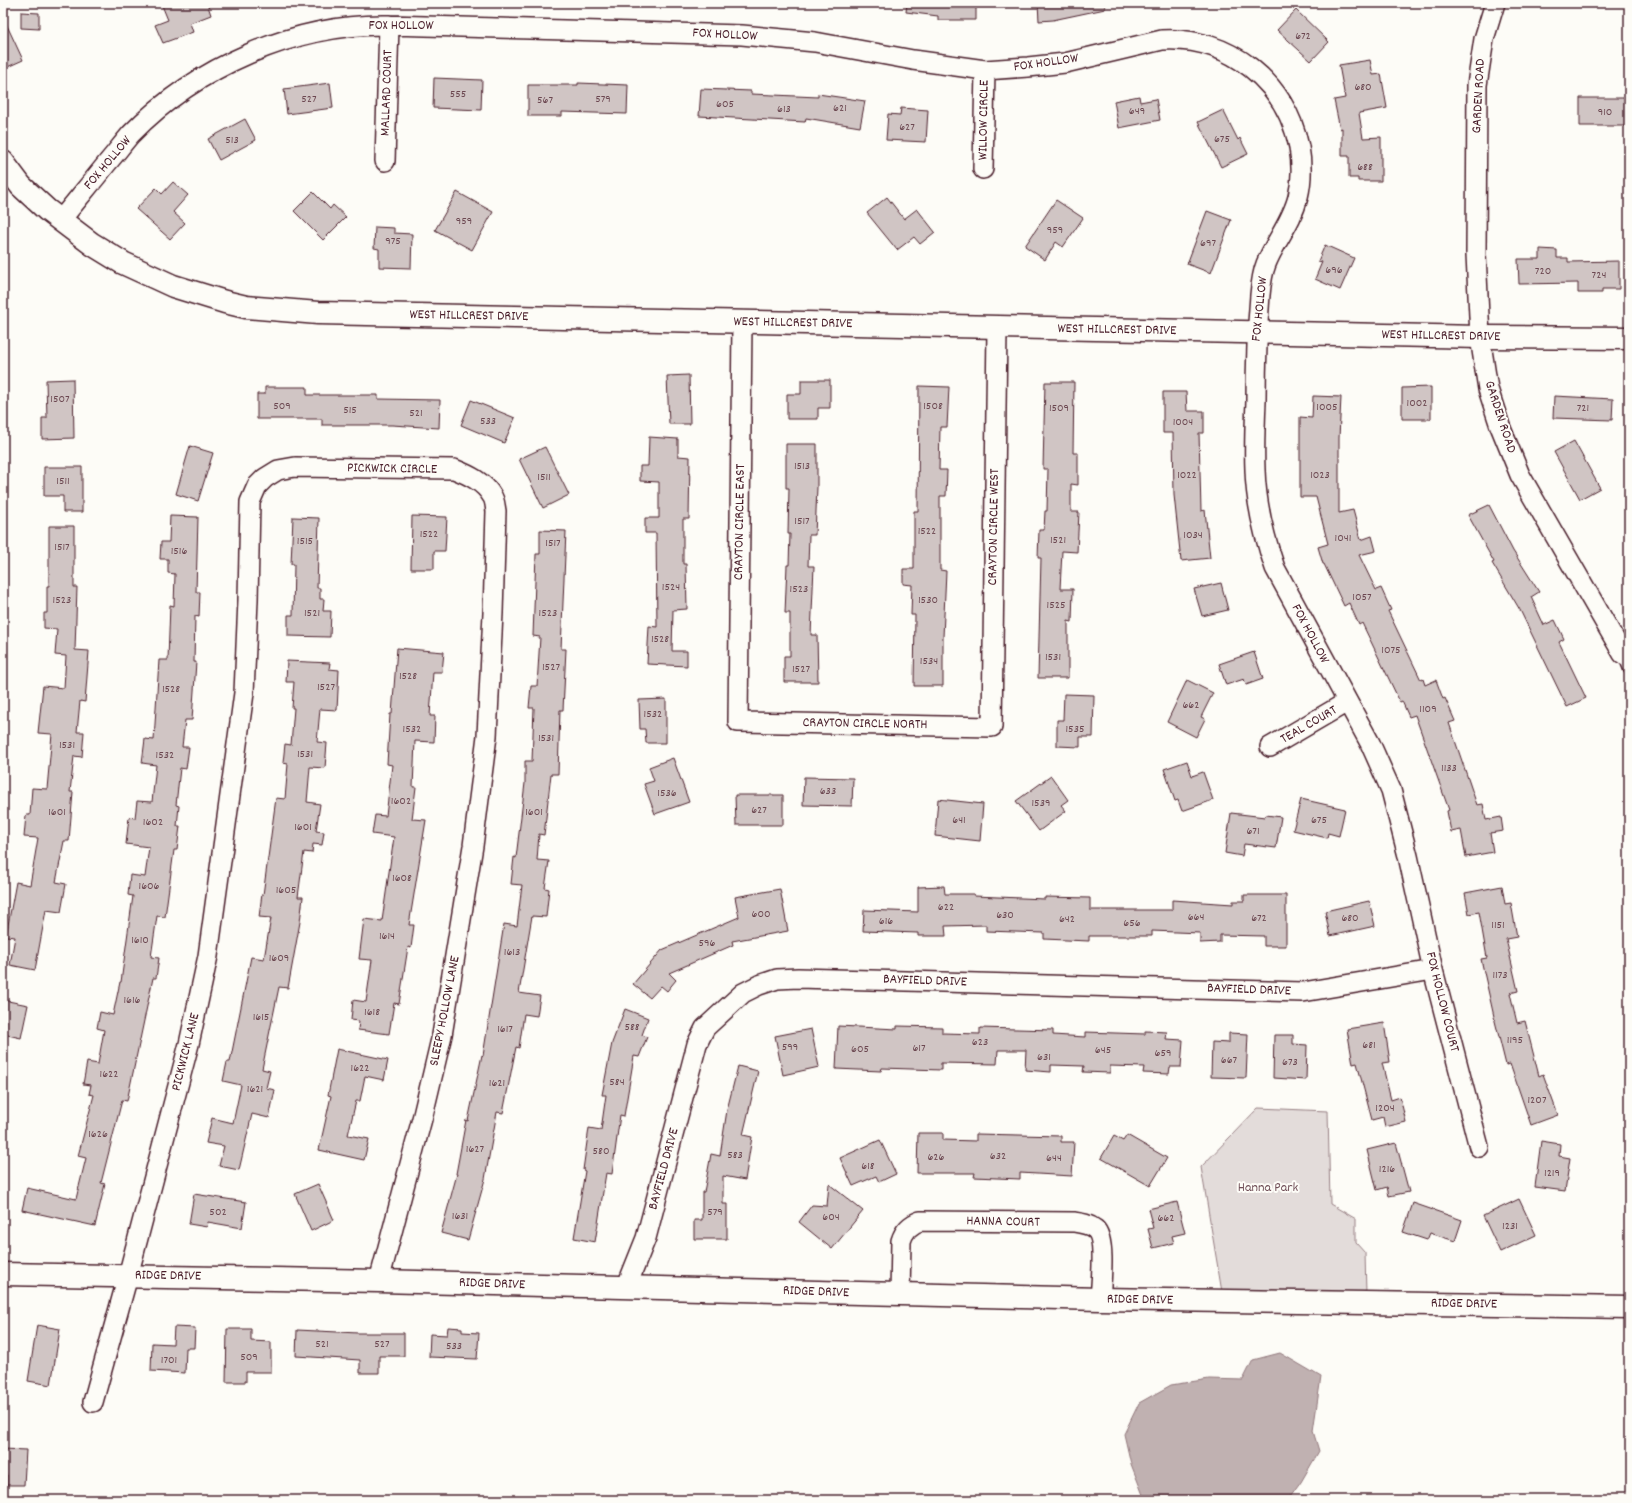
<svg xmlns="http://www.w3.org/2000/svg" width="1632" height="1503" font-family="Dekko,sans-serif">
  <rect width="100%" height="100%" fill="#fdfcf7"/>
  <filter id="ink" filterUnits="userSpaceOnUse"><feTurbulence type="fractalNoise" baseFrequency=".025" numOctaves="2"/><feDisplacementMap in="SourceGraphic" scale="8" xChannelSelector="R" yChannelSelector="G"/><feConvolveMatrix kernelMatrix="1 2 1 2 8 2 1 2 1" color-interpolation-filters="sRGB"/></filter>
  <g filter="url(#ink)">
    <!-- green -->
    <path fill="#e3dcda" stroke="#967e82" d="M1258,1108l70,3 2,93 26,15v24l9,10 1,41 -144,-2 -21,-125z"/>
    <!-- water -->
    <path fill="#c0b1b1" stroke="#91777b" d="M1280,1353l41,24 -8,54 6,20 -18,31 -13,18h-143l-14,-36 -7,-30 15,-31 32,-18 38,-6 34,1 10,-20z"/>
    <!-- building -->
    <path fill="#d0c5c4" stroke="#4a1f2b" d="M161,3h46l4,12 -21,8 3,9 -30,11 -8,-18 13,-5z
      M907,3h69v17h-38v-4l-32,-4z
      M1038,3h67v6l-52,11 -14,1z
      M1296,10l33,32 -18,19 -34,-31z
      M21,12l18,1v16l-18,-1z
      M3,17l20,43 -20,9z
      M1370,60l3,15 8,-1 6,34 -28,5 4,25 18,-1v44h-23v-3h-9v-22h-7v-28l-2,1 -6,-29 11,-2 -6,-33z
      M434,78l48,2 -1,30 -48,-2z
      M330,83l3,25 -46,6 -3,-25z
      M578,83l50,2 -1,29 -65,-2v4h-34v-31h50z
      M701,89l50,2v3l67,3v-3l47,7 -5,26 -54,-9 -1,4 -106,-6z
      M1139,96l1,6 16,-3 4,21 -41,8 -5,-27z
      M1580,98h49v28h-49z
      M901,108l27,2 -2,32 -40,-2 2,-26 12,1z
      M1223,110l15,30 2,-2 8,16 -27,13 -23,-45z
      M245,119l11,21 -37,20 -11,-21z
      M173,182l15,13 -15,17 12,11 -15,16 -34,-30 20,-21 6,6z
      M313,192l17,17 3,-4 13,12 -23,23 -29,-29z
      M457,192l36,20 -21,38 -37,-20z
      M887,197l17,22 13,-10 18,23 -15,12 -6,-7 -17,13 -30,-37z
      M1056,200l27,18 -20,29 -7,-5 -11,18 -20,-14z
      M1207,211l24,9 -20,53 -24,-9z
      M375,227l19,1v5l18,1 -1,34 -32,-1v-18l-5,-1z
      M1325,245l29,13 -14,32 -25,-11 7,-17 -4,-1z
      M1540,249l17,1v8h11v4l51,-1v28h-17v4h-24v-10l-59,1 -1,-25h22z
      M689,375l1,49h-21l-2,-48z
      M73,379l1,59 -32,1v-21h5l-1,-38z
      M801,380h29v28h-12v11h-31v-25h14z
      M1045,382h29l-1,71h5v32l-7,-1v28h8l-2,40 -15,-1 -2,38h13l-1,33 -4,-1v57h-30l3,-120h-3l1,-28h5l1,-19h2l1,-42h-5z
      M919,386l30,1 -2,40h-7l-1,43h8l-1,26h-6v74l6,1 -3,66v49h-29l1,-71h-4l1,-30 -9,-1v-15h11v-58h4z
      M265,387h42v8h71v4l62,1 -1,28 -47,-3h-70v-6h-65v-25h8z
      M1431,387v32h-29v-31z
      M1163,392h23l1,19h17v22h-5l2,78 4,-1 5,48 -29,3 -7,-66 -1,-62h-10z
      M1313,396l28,1 -2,41v75l14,-3 8,30 11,-4 4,15 -17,4 17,35 5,-2 10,22 -3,1 33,69 2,-1 2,6 11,-5 7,19 2,-1 10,23 -6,2 28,82 6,-1 3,16 15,-3 2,14 -13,2 3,19 -27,5 -5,-27 -10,2 -4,-21 2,-1 -34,-95 -6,2 -7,-16 -2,1 -38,-79 -3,2 -10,-22 -5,3 -20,-42h-1l-5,-17 10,-3 -12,-47h-16v-80l12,1z
      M1554,396l59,3 -1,21 -59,-2z
      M471,400l44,18 -11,25 -43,-18z
      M649,437l29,2v17l12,1 -1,62h-6v45h3l1,45 -14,1 -1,41h15v15l-40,-2 2,-38 8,1 -1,-94h-11v-15h14v-36l-19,-1v-15h8z
      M1574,441l26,47 -20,11 -26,-47z
      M786,444h31v43l-2,48h-6l-1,31h6l-3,69h6l1,47h-34v-26h6v-43h-5l2,-48h2l1,-31h-2l1,-46h-3z
      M190,446l23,7 -15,48 -22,-7z
      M545,447l24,48 -26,13 -24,-49z
      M44,467h38v45h-19v-16h-19z
      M1489,505l24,46 26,41 -8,5 13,28 11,-5 9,19 -5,3 27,56 -19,9 -47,-97 -28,-47 2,-1 -26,-47z
      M170,516l28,1 -2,75h4l-1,25 -4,-1 -1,46h2l-4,58h-7l-3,27h7l-3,22 -6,-1 -4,37 3,1 -2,20h3l-3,24h-3l-9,67 -8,-1 -6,41 8,1 -3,20h-3l-26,123 -5,-1 -21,83 4,1 -10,42 -73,-16 5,-22 49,11 10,-41 -8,-2 16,-61 -5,-1 2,-9 -8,-1 4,-22 11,2 6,-34 -7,-2 3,-16 13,3 7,-33h1l12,-86 -5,-1 2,-20 15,2 4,-30 -23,-3 3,-27 6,1 2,-17 15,1 4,-37 -14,-2 3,-24 9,1 5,-80h9l2,-55 4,1 1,-32 -7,-1v-14h-8l1,-17h8z
      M412,516l35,1 -2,34h-11v18h-23z
      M293,517l26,1 -2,70h3v11h4l-1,12h8l-1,26 -42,-1v-21h5l1,-51h-3z
      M49,526h25v61h3l-2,63 14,1 -4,51 -5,-1 -3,31h7l-2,25 -8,-1 -4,36h3l-4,49h-5l-8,41 10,2 -5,28 -15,-2 -11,60 -25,-5 5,-28 -9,-1 10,-54 14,3 8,-47 -14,-1 2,-22h4l2,-27 15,1 5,-55 -14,-1 5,-47 21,2 2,-32 -11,-1 2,-26 -13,-1v-15h3v-27h2z
      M540,530l26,1 -5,118h5l-3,61h-3l-2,64h-7l-7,61 -5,-1 -2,26 12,1 -4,27 4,1 -3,28 -14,-1 -13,77 21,3 -3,20 -13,-2 -5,34 -3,-1 -13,66 -6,-1 -12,67 -17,61 -27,-7 16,-59h-1l10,-54 2,1 14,-66 1,1 21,-132 13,2 5,-41 -11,-1 3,-27 2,1 9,-75v-22h7l2,-53h-5l2,-22h6l3,-49 -7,-1 3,-82h4z
      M1221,583l7,27 -26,6 -8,-27z
      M397,648l47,4 -2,20h-9l-3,44h5l-1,26 -19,-1 -2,46h3l-4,32 14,1 -17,105h5l-3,23 -3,-1 -9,57 -5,-1 -5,31 -31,-4 1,-9 -8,-1 2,-20 13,2 6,-42 -13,-1 5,-40 18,2 12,-84 -22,-3 3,-19 11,1 6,-51 -5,-1 3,-50h2z
      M1254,652l9,27 -17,6 -2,-6 -18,6 -7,-21z
      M287,661l43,2 -1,6 10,1 -2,40 -17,-1 -3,33 10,1 -2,25 -15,-1 -3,35 13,2 -4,27 8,1 -2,13 -9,-1 -1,9 -8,-1 -6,45h5l-3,25 -12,66 -9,-1 -17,82 8,2 -4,17 9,2 -6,28 -17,-4 -13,56 -20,-4 5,-20 -18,-3 6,-25 21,5 8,-38 -18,-4 4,-19h3l21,-105 13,2 7,-41 -12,-1 3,-23 1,1 13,-97 9,1 3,-35 -5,-1 2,-19 6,1 3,-37h-2l2,-26h-8z
      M1187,680l26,13 -12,24 4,2 -9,18 -29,-15z
      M1064,694l30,1 -1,42h-13v10l-23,-1v-26h6z
      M666,699v44h-20l-1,-14h-5l-1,-29z
      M673,758l16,44 -34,12 -11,-30 10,-3 -5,-14z
      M1187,761l5,15 11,-4 10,28 -31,11 -4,-11 -3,1 -11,-32z
      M1051,776l17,24 -7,5 5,6 -27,20 -23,-30z
      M804,777l49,1 -1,28 -49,-1z
      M735,795h48v30h-47z
      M938,799l45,5 -3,37 -45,-5z
      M1301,799l44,10 -6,27 -11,-3 -1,5 -34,-8z
      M1231,813l34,4 1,-2 15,2 -5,31 -32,-4 -2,12 -17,-3z
      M944,886l1,8h29v2l71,3v-2l45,1v12h82v-10l61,4v-3h11v-6h42v51h-22v-10l-44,-1v7l-20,1v-10l-48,-2v5h-63v5l-45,-2v-6l-58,-2v-6l-41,1 1,10h-28v-3l-55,-2 1,-21 54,2v-25z
      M1502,886l3,18 6,-1 6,34 -11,2 12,52 -8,2 7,30 8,-2 14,55 4,-2 15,41 -27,10 -21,-61 -4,1 -11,-44 -14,-62 6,-1 -8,-46 -10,2 -4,-21z
      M780,889l8,42 -56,10 1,4 -64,28 7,7 -9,11 -6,-5 -11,12 -17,-14 29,-34 77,-33 -4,-20z
      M1369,901l6,25 -45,10 -5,-25z
      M3,1000l25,5 -7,33 -18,-4z
      M625,1009l23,9 -6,17 5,2 -8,20 -5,-1 -10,60 -4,-1 -8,59 -6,-1 -11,69 -21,-4 11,-67 -2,-1 6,-42 12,2 5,-35h-4l10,-52z
      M1384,1023l6,39 -8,1 9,37 9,-3 6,25 -21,5 -2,-10 -11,3 -15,-57 -4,1 -6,-35z
      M838,1026l59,3v-3l45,1v6l38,1v-6l73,2v5l32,2v-5l60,2v-3l22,1 -1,7 17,1 -2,27h-11l-1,7 -26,-1 1,-6 -34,-1v7l-27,-1 1,-6 -33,-1v7l-26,-2 1,-20h-28l-1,14 -56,-1v7l-59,-2 -1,3 -45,-2z
      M811,1029l8,38 -36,8 -8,-39z
      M1229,1033l19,1 -2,44 -35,-1 1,-35 17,1z
      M1274,1035h19v9l14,1 -1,35 -33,-2z
      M337,1049l51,11 -4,20 -19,-4 -5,25h-4l-8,34 21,4 -5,21 -45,-10 12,-54 -3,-1z
      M738,1066l20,5 -15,64 9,2 -7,43 -22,-4v28h4v35h-33v-19h8v-28h2l7,-38 9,2 7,-46z
      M918,1133h25v7l33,1v-7l85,2v6h13l-2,34 -52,-3v6l-46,-2 1,-4h-58z
      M1127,1135l40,23 -17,28 -49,-28 13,-22 9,5z
      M880,1140l16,34 -17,8 -3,-6 -23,10 -13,-28z
      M1541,1141l19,3 -1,12 11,2 -5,33 -30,-4z
      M1396,1143l13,49 -20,4 -2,-9 -10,3 -10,-40z
      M318,1184l16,36 -23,11 -16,-37z
      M829,1184l34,27 -31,38 -33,-27 13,-17 15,1z
      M194,1194l52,8 -4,26 -34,-6 -1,5 -18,-3z
      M1519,1199l17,36 -36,17 -17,-36z
      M1177,1202l8,31 -13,3 2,7 -21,5 -5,-19 5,-1 -5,-19z
      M1413,1203l49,17 -7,21 -25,-8 -3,7 -24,-8z
      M37,1325l23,4 -9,56 -23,-4z
      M174,1327l21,1 -1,20h-8l-1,25 -34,-2 1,-28 21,1z
      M448,1327l14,1v4l17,1 -2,26 -48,-2 1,-23 17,1z
      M227,1329h24v12l20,1v30h-25v10h-20z
      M297,1330l61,3h46v23h-25v17h-19v-13l-64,-4z
      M3,1449l23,1 -2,35h-17v-10h-4z"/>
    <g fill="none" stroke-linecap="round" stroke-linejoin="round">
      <defs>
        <path id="service" d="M1623,654l6,15"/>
        <path id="minor" d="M1495,3l-11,36 -7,46 -1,169 4,83 8,52 12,37 20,49 103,179 6,-2
          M385,161l4,-136
          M983,169l2,-99
          M60,221c16,-20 32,-39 48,-59 8,-9 15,-19 23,-28 65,-67 164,-111 258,-109l353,10 73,7 98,18 72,10 43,-3 37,-4 97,-23c67,-4 124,42 137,107 3,17 3,34 -1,50 -6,25 -23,44 -32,67 -4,10 -5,20 -6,31 -3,35 -4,70 -4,106 -1,23 -2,46 -1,69 1,34 9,66 20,98l95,175 21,47 17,66 25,114 46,177
          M742,322l-4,400 254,5 5,-399
          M1270,747l77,-45
          M626,1288l20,-50 51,-194 8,-16 38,-35 16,-8 18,-6 21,-1 505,14 130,-22
          M900,1295l1,-54c3,-10 8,-16 19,-20l154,1c7,1 15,2 21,7 11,9 6,55 5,70
          M93,1402l35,-126 61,-232 19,-88 36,-263 4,-93 2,-98 7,-16 8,-8 13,-8 17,-3 159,2c15,6 30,13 38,27 3,4 3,10 4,15l-3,102 -6,123 -14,110 -31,189 -19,80 -44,166"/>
        <path id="tertiary" d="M3,162l18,24 26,24 45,34 31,19 50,23 52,16 21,5 72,6 1162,24 149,1
          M3,1274l376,7 721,18 529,8"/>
      </defs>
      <!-- service casing -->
      <use href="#service" stroke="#4a1f2b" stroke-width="13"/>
      <!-- minor casing -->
      <use href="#minor" stroke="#4a1f2b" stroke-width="22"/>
      <!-- tertiary casing -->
      <use href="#tertiary" stroke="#4a1f2b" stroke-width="25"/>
      <!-- service -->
      <use href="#service" stroke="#fdfcf7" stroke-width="10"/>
      <!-- minor -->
      <use href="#minor" stroke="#fdfcf7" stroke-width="19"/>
      <!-- tertiary -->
      <use href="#tertiary" stroke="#fdfcf7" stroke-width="22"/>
    </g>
  </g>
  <g text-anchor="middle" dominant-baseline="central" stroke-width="4" stroke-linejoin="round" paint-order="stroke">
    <!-- number labels -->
    <g font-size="12" fill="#6c4851">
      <text x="1303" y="36">672</text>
      <text x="1363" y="87">680</text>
      <text x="458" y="94">555</text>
      <text x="309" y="99">527</text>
      <text x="603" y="99">579</text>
      <text x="545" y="100">567</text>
      <text x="725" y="104">605</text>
      <text x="840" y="108">621</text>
      <text x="784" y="109">613</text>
      <text x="1137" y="111">649</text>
      <text x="1605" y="112">910</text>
      <text x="907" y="127">627</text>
      <text x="1222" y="139">675</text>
      <text x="232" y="140">513</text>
      <text x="1365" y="167">688</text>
      <text x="464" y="221">959</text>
      <text x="1055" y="230">959</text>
      <text x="393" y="241">975</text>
      <text x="1208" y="243">697</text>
      <text x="1334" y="270">696</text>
      <text x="1543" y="271">720</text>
      <text x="1599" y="275">724</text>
      <text x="60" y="399">1507</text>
      <text x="1417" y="403">1002</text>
      <text x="282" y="406">509</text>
      <text x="933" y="406">1508</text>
      <text x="1327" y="407">1005</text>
      <text x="1059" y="408">1509</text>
      <text x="1583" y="408">721</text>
      <text x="350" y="410">515</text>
      <text x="416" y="413">521</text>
      <text x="488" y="421">533</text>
      <text x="1183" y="422">1004</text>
      <text x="802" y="466">1513</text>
      <text x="1187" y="475">1022</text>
      <text x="1320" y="475">1023</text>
      <text x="544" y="477">1511</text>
      <text x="63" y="481">1511</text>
      <text x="802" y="521">1517</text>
      <text x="927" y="531">1522</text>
      <text x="429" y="534">1522</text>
      <text x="1193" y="535">1034</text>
      <text x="1343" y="538">1041</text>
      <text x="1058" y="540">1521</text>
      <text x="305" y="541">1515</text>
      <text x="553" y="543">1517</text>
      <text x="62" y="547">1517</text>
      <text x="179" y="551">1516</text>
      <text x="671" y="587">1524</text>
      <text x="799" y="589">1523</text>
      <text x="1362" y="597">1057</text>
      <text x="62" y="600">1523</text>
      <text x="928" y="600">1530</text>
      <text x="1056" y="605">1525</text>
      <text x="312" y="613">1521</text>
      <text x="548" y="613">1523</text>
      <text x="660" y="639">1528</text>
      <text x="1391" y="650">1075</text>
      <text x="1053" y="657">1531</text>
      <text x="929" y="661">1534</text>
      <text x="551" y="667">1527</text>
      <text x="801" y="669">1527</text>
      <text x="408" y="676">1528</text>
      <text x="326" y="687">1527</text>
      <text x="171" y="689">1528</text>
      <text x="1191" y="705">662</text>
      <text x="1428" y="709">1109</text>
      <text x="653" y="714">1532</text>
      <text x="412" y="729">1532</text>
      <text x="1075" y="729">1535</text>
      <text x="546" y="738">1531</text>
      <text x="67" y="745">1531</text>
      <text x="305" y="754">1531</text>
      <text x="165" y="755">1532</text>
      <text x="1449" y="768">1133</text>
      <text x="828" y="791">633</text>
      <text x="667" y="793">1536</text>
      <text x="401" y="801">1602</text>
      <text x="1041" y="803">1539</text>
      <text x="759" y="810">627</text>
      <text x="57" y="812">1601</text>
      <text x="534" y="812">1601</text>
      <text x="959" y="820">641</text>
      <text x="1319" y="820">675</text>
      <text x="153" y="822">1602</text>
      <text x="303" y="827">1601</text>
      <text x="1253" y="831">671</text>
      <text x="402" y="878">1608</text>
      <text x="149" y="886">1606</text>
      <text x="286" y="890">1605</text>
      <text x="946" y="907">622</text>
      <text x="761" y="914">600</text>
      <text x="1005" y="915">630</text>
      <text x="1196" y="917">664</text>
      <text x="1259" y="918">672</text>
      <text x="1350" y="918">680</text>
      <text x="1067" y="919">642</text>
      <text x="886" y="921">616</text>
      <text x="1132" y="923">656</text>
      <text x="1498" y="925">1151</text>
      <text x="387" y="936">1614</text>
      <text x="140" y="940">1610</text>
      <text x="707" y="943">596</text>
      <text x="512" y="952">1613</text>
      <text x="279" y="958">1609</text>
      <text x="1500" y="975">1173</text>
      <text x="132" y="1000">1616</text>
      <text x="372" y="1012">1618</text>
      <text x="261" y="1017">1615</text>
      <text x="632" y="1027">588</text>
      <text x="505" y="1029">1617</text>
      <text x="1515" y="1040">1195</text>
      <text x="980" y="1042">623</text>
      <text x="1369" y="1045">681</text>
      <text x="790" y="1047">599</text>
      <text x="919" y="1048">617</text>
      <text x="860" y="1049">605</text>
      <text x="1103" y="1050">645</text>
      <text x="1163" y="1053">659</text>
      <text x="1044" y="1057">631</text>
      <text x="1229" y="1060">667</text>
      <text x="1290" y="1062">673</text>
      <text x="360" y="1068">1622</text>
      <text x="109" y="1074">1622</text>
      <text x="617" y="1082">584</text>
      <text x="497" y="1083">1621</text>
      <text x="255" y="1089">1621</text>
      <text x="1537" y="1100">1207</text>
      <text x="1385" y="1108">1204</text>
      <text x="98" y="1134">1626</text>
      <text x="475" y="1149">1627</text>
      <text x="601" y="1151">580</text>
      <text x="735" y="1155">583</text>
      <text x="998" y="1156">632</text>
      <text x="936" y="1157">626</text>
      <text x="1054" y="1158">644</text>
      <text x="868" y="1166">618</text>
      <text x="1387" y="1169">1216</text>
      <text x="1552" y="1173">1219</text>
      <text x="218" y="1212">502</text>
      <text x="715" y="1212">579</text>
      <text x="460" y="1216">1631</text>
      <text x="831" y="1217">604</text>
      <text x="1166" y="1218">662</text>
      <text x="1510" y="1226">1231</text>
      <text x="322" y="1344">521</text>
      <text x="382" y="1344">527</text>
      <text x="454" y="1346">533</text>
      <text x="249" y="1357">509</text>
      <text x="169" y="1360">1701</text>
    </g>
    <!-- street labels -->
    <g font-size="14" fill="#4a1f2b" stroke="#fdfcf7">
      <text x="401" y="26">FOX HOLLOW</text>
      <text transform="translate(725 35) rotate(3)">FOX HOLLOW</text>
      <text transform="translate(1046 63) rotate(-8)">FOX HOLLOW</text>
      <text transform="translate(387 93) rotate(-88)">MALLARD COURT</text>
      <text transform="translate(1479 96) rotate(-87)">GARDEN ROAD</text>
      <text transform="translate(984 120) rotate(-89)">WILLOW CIRCLE</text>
      <text transform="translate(108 163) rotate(-50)">FOX HOLLOW</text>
      <text transform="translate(1260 309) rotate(-84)">FOX HOLLOW</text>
      <text transform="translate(469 316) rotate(1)">WEST HILLCREST DRIVE</text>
      <text transform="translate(793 323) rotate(1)">WEST HILLCREST DRIVE</text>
      <text transform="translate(1117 330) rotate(1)">WEST HILLCREST DRIVE</text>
      <text transform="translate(1441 336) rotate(1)">WEST HILLCREST DRIVE</text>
      <text transform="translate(1500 417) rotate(72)">GARDEN ROAD</text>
      <text transform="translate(392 469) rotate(1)">PICKWICK CIRCLE</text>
      <text transform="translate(740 522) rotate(-89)">CRAYTON CIRCLE EAST</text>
      <text transform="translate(994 527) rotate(-89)">CRAYTON CIRCLE WEST</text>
      <text transform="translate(1310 634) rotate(62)">FOX HOLLOW</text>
      <text transform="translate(865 724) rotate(1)">CRAYTON CIRCLE NORTH</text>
      <text transform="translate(1309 725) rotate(-30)">TEAL COURT</text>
      <text transform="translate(925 981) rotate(2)">BAYFIELD DRIVE</text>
      <text transform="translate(1249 990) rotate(2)">BAYFIELD DRIVE</text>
      <text transform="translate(1442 1002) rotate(76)">FOX HOLLOW COURT</text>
      <text transform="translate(445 1011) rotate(-79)">SLEEPY HOLLOW LANE</text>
      <text transform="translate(186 1052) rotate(-76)">PICKWICK LANE</text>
      <text transform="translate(664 1169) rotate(-75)">BAYFIELD DRIVE</text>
      <text transform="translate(1003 1222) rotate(1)">HANNA COURT</text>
      <text transform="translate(168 1276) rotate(1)">RIDGE DRIVE</text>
      <text transform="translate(492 1284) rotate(2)">RIDGE DRIVE</text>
      <text transform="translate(816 1292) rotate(2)">RIDGE DRIVE</text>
      <text transform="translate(1140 1300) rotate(1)">RIDGE DRIVE</text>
      <text transform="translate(1464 1304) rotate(1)">RIDGE DRIVE</text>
    </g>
    <!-- park labels -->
    <g font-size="14" fill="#704e57" stroke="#fdfcf7">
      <text x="1268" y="1188">Hanna Park</text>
    </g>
  </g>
  <!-- margin -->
  <rect width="1632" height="1503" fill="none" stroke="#fdfcf7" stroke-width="16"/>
  <rect x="8" y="8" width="1616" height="1487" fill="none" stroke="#4a1f2b" stroke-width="1.5" filter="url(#ink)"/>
</svg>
